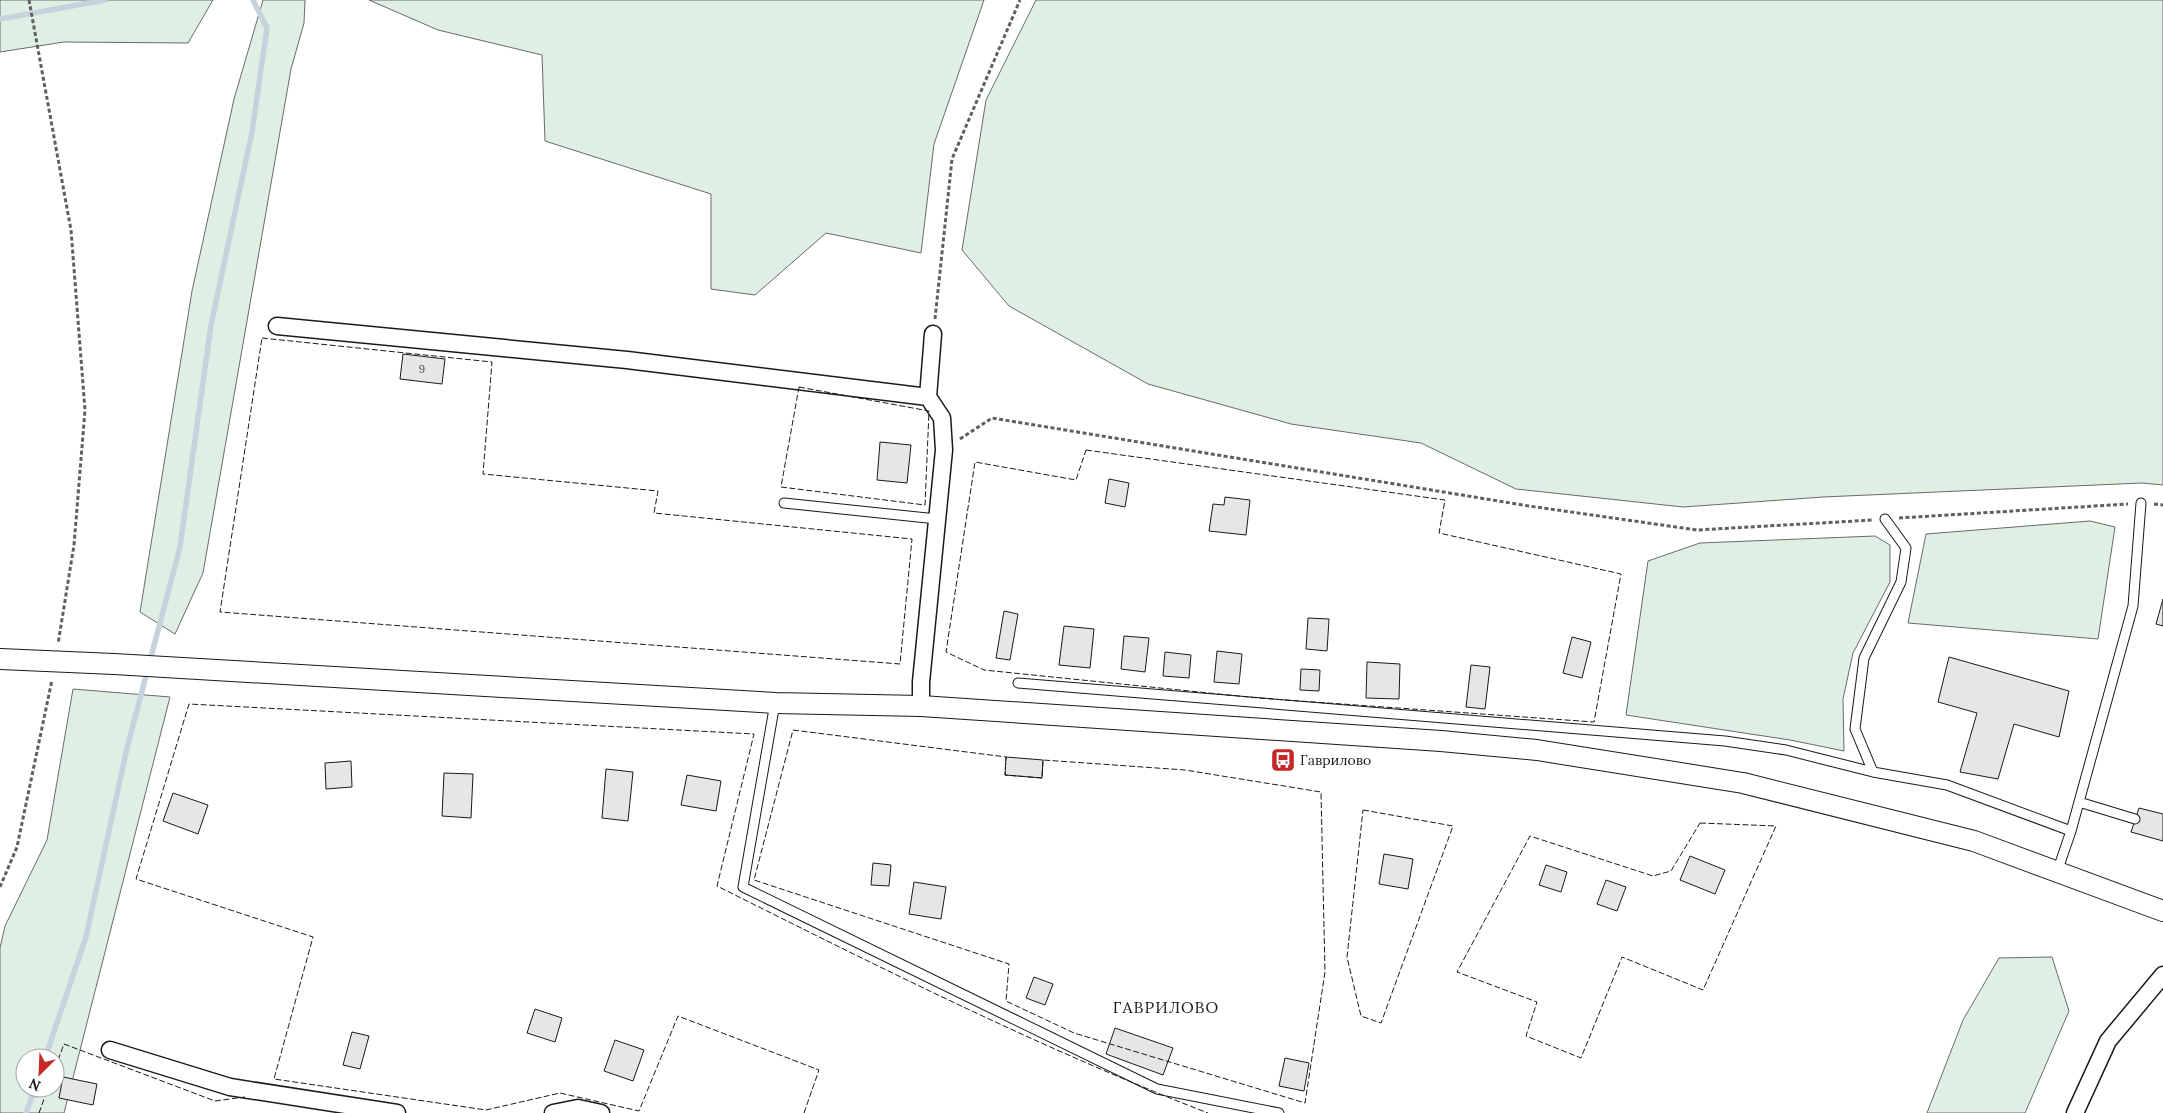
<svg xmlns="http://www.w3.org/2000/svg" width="2163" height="1113" font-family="Lora,serif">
  <rect width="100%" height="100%" fill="#fff"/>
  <!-- green -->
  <path fill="#e0efe3" stroke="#6a6a6a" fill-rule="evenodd" d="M0,0h213l-25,43 -124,-1 -64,10z
    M263,0h42l-1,23 -13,46 -88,504 -28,61 -35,-22 52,-321 42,-192z
    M369,0h615l-50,144 -13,109 -95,-20 -71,62 -44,-6v-95l-166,-53 -3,-86 -104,-25z
    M1036,0h1127v485l-21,-2 -319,14 -140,10 -167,-18 -95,-46 -130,-19 -143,-40 -139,-78 -47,-56 24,-150z
    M2090,521l25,6 -17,112 -190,-16 18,-89z
    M1875,536l15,9v37l-37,71 -10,46 1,52 -54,-11 -164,-25 22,-154 52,-18z
    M73,689l97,8 -106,416h-64v-165l5,-22 42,-86zM25,1058h30v30h-30z
    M2052,957l17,54 -44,102h-98l36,-93 36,-62z"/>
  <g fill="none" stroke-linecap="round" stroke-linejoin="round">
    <!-- stream -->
    <path stroke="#c6d2dc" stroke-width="5.5" d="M0,19l105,-19
      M45,1058l41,-121 41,-189 53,-201 31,-222 41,-193 15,-104 -14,-28
      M26,1113l9,-25"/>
  </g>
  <!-- building -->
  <path fill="#e6e6e6" stroke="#1a1a1a" d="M403,354l42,5 -3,25 -42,-5z
    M880,442l31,3 -4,38 -30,-3z
    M1109,479l20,4 -4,24 -20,-4z
    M1225,497l25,3 -4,35 -37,-4 4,-27 11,1z
    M2163,599v27l-7,-2z
    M1004,611l14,3 -8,46 -14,-2z
    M1308,618l21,1 -2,32 -21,-2z
    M1064,626l30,3 -4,39 -31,-3z
    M1124,636l25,2 -4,34 -24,-3z
    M1572,637l19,5 -9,36 -19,-5z
    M1217,651l25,3 -3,30 -25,-2z
    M1165,652l26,3 -2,23 -26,-2z
    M1949,657l120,34 -10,46 -45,-13 -16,55 -38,-7 17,-59 -39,-11z
    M1367,662l33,2 -1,35 -33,-1z
    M1471,665l19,2 -5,42 -19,-2z
    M1301,669l19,1 -1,21 -19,-1z
    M1006,757l37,3 -1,18 -37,-3z
    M351,761l1,26 -26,2 -1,-26z
    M606,769l27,3 -5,49 -26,-3z
    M444,773l29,1 -2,44 -29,-2z
    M687,775l34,6 -5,30 -35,-6z
    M173,793l35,12 -10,29 -35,-13z
    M2139,808l24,6v27l-32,-9z
    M1384,854l29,5 -5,30 -29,-5z
    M1690,856l35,14 -10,24 -35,-14z
    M873,863l18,2 -2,21 -18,-1z
    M1546,865l21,7 -6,20 -22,-7z
    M1606,880l20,7 -9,24 -20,-7z
    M914,882l32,5 -5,32 -32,-5z
    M1034,977l19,7 -8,21 -19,-7z
    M535,1009l27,9 -7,24 -28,-9z
    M1115,1028l58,20 -10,27 -57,-21z
    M352,1032l17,4 -9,33 -17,-4z
    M615,1040l29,10 -11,31 -29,-10z
    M1285,1058l24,5 -5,28 -25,-5z
    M63,1077l34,7 -4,21 -34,-7z"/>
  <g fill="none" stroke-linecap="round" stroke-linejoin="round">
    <defs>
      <path id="service" d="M784,503l153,16
        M1018,683l707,58 61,9 87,22 74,13 124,46 62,-225 8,-103
        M775,703l-32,184 414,202 122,24
        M1873,772l-18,-43 9,-71 37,-76 5,-34 -21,-29
        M2079,802l56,17
        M2057,872l14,-41"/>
      <path id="minor" d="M277,326l350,34 301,37
        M921,706v-24l23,-232 -2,-32 -14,-21 5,-63
        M110,1050l120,37 167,26
        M553,1113l25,-5 23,5
        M2075,1113l33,-72 55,-66"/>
      <path id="tertiary" d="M0,659l114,5 661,39 146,3 520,35 96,9 206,33 231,58 189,70"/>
    </defs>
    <!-- service casing -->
    <use href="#service" stroke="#1a1a1a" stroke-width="11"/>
    <!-- minor casing -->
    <use href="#minor" stroke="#1a1a1a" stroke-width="19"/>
    <!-- tertiary casing -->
    <use href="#tertiary" stroke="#1a1a1a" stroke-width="22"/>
    <!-- path -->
    <path stroke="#5f5f5f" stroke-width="3" stroke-dasharray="4 2.5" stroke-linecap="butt" d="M29,0l42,230 14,180 -11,135 -16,99
      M935,319l17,-160 68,-159
      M960,439l32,-21 537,88 168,24 176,-10
      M2154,504l9,1
      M1899,518l229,-14
      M0,887l17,-40 35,-167"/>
    <!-- service -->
    <use href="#service" stroke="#fff" stroke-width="9"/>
    <!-- minor -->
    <use href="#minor" stroke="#fff" stroke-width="16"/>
    <!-- tertiary -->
    <use href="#tertiary" stroke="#fff" stroke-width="20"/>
    <!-- fence -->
    <path stroke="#1a1a1a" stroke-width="1" stroke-dasharray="6 2.5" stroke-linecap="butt" d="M262,338l230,24 -9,112 175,17 -4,22 258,26 -12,125 -680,-52z
      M799,387l130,24 -4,94 -144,-18z
      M1086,450l359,50 -6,33 182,41 -27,148 -336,-24 -274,-28 -38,-18 29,-190 101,18z
      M793,730l213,27 -1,18 37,3 1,-18 142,10 136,22 4,180 -20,131 -231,-70 -68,-32 3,-37 -255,-84z
      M1363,810l90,16 -72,197 -20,-7 -14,-59z
      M1700,823l76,3 -73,164 -81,-33 -41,101 -55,-22 11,-34 -80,-30 73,-136 123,40 18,-5z
      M55,1068l9,-24 151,57 30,-4
      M39,1113l9,-25
      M804,1113l15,-43 -141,-54 -39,95 -79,-18 -74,17 -212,-31 39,-142 -177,-58 53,-175 565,30 -37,152c162,81 323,162 491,227"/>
  </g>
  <!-- icons -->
  <defs>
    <symbol id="bus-square" viewBox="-11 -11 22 22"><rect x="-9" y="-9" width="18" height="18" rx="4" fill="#c62828" stroke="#fff"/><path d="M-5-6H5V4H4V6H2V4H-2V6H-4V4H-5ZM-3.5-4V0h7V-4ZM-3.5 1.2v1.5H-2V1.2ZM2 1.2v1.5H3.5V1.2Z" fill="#fff"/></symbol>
  </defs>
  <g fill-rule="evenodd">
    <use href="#bus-square" x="1269" y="746" width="28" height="28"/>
  </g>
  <g text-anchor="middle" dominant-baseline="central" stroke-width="4" stroke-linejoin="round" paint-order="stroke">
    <!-- number labels -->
    <g font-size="11" fill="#4d4d4d">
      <text x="422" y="369">9</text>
    </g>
    <!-- poi labels -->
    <g font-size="14" fill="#1a1a1a" stroke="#fff" text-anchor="start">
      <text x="1300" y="760">Гаврилово</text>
    </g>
    <!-- quarter labels -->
    <g font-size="16" letter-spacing="1" fill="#1a1a1a" stroke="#fff">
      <text x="1166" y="1007">ГАВРИЛОВО</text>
    </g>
  </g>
  <!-- north arrow -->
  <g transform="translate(40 1073) rotate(204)"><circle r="24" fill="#ffffff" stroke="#a3a3a3"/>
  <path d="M0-4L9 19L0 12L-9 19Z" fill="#c62828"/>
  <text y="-8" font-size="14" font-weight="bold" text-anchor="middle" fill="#1a1a1a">N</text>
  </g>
</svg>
